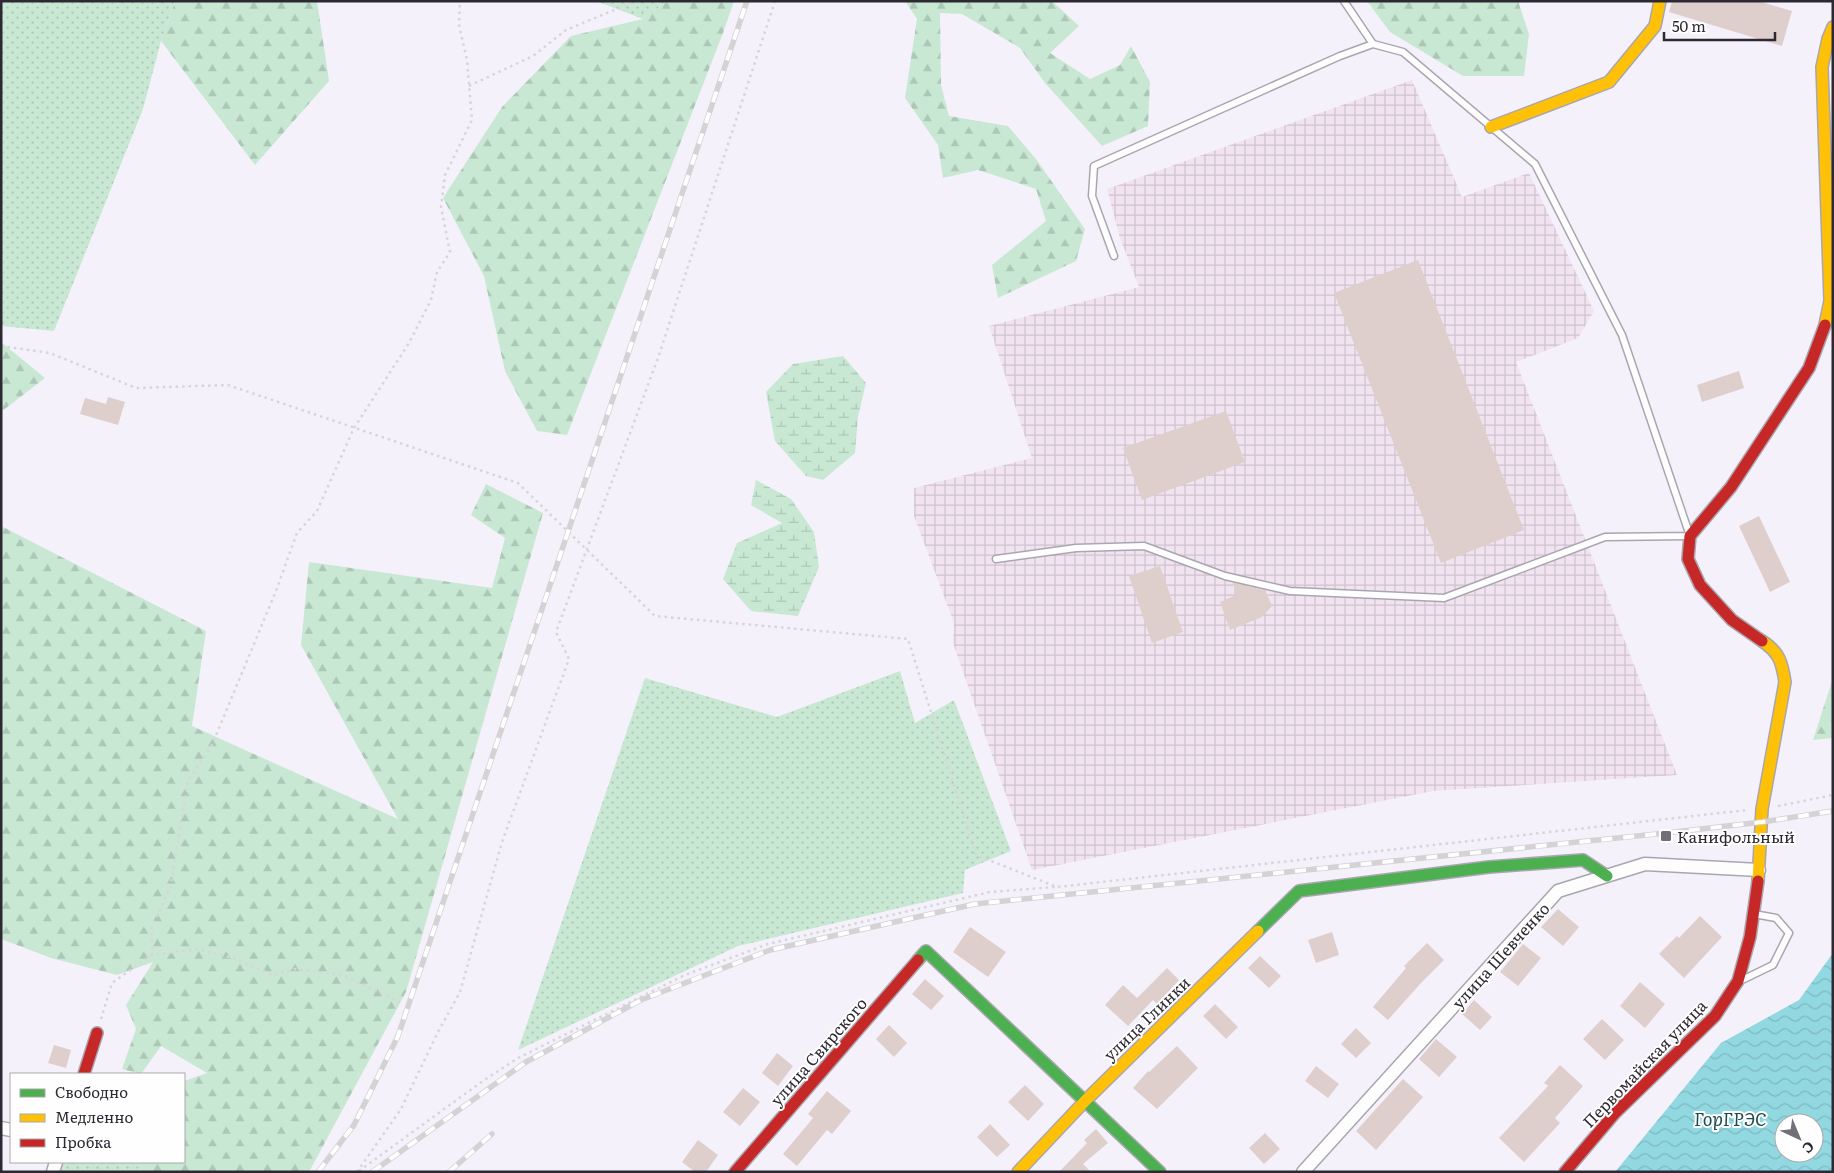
<svg xmlns="http://www.w3.org/2000/svg" width="1834" height="1173" font-family="Literata,serif">
  <defs>
    <pattern id="industrial-grid" width="8" height="8" patternUnits="userSpaceOnUse" patternTransform="scale(1.25)"><rect width="8" height="8" fill="#f1e3f0"/><path d="M0 4h8M4 0v8" fill="none" stroke="#cfc3ce"/></pattern>
    <pattern id="forest-firs" width="22" height="20" patternUnits="userSpaceOnUse" patternTransform="scale(1.25)"><rect width="22" height="20" fill="#c8e8d3"/><path d="M5 1l3.5 6h-7zM16 11l3.5 6h-7z" fill="#acc7b6"/></pattern>
    <pattern id="wetland-marsh" width="20" height="14" patternUnits="userSpaceOnUse" patternTransform="scale(1.25)"><rect width="20" height="14" fill="#c8e8d3"/><path d="M1 5h8M5 5V1M11 12h8M15 12V8" fill="none" stroke="#acc7b6"/></pattern>
    <pattern id="garden-dots" width="8" height="8" patternUnits="userSpaceOnUse" patternTransform="scale(1.25)"><rect width="8" height="8" fill="#c8e8d3"/><path d="M2 2h.1M6 6h.1" fill="none" stroke="#acc7b6" stroke-width="1.8" stroke-linecap="round"/></pattern>
    <pattern id="water-waves" width="16" height="10" patternUnits="userSpaceOnUse" patternTransform="scale(1.25)"><rect width="16" height="10" fill="#92d8e1"/><path d="M0 5q4-4 8 0t8 0" fill="none" stroke="#7eb9c2"/></pattern>
  </defs>
  <rect width="100%" height="100%" fill="#f5f1fb"/>
  <!-- industrial -->
  <path fill="url(#industrial-grid)" d="M1412,80l50,117 67,-24 65,138 -16,27 -62,24 161,413 -244,16 -401,79 -79,-227 1,-20 -40,-107v-28l118,-30 -43,-132 150,-39 -19,-49 -13,-49z"/>
  <!-- forest -->
  <path fill="url(#forest-firs)" d="M175,1h142l12,80 -74,84 -94,-124z
    M667,1h67l-11,32 -156,402 -30,-4 -32,-60 -21,-95 -41,-78 59,-91 69,-71 72,-17z
    M905,1h147l27,25 -29,27 40,26 30,-14 11,-19 19,36 -2,44 -46,20 -57,-63 -25,-35 -58,-34 -22,-1 1,72 8,31 59,10 28,33 49,70 -9,32 -78,37 -6,-33 54,-44 -10,-32 -58,-19 -35,8 -5,-33 -33,-47 12,-79z
    M1367,1h151l11,33 -5,42h-61l-73,-44z
    M1,342l44,36 -44,34z
    M486,484l57,29 -137,479 -97,180h-171l1,-10h45v-81l23,-8 -46,-27 -20,28 -19,-5 14,-40 -10,-24 27,-43 -36,13 -66,-17 -50,-19v-413l205,105 -14,95 206,93 -97,-174 8,-83 183,26 13,-50 -34,-23z
    M1833,678v60l-20,2z"/>
  <!-- wetland -->
  <path fill="url(#wetland-marsh)" d="M843,356l23,27 -8,34 -3,36 -32,27 -17,-4 -31,-35 -9,-49 27,-28z
    M756,480l35,19 23,33 5,35 -21,49 -47,-5 -28,-32 14,-36 45,-20 -31,-18z"/>
  <!-- garden -->
  <path fill="url(#garden-dots)" d="M1,1h174l-14,40 -18,68 -89,222 -53,-5z
    M596,1h71l-24,18z
    M900,671l15,52 39,-23 57,151 -46,19 -2,23 -225,53 -220,104 127,-372 132,39z
    M63,1162h76l-1,10h-79z"/>
  <!-- water -->
  <path fill="url(#water-waves)" fill-rule="evenodd" d="M1833,953v219h-218l106,-129 78,-43zM1784,1123h30v30h-30z"/>
  <!-- building -->
  <path fill="#decfcc" d="M1672,1h86l34,10 -10,35 -113,-34z
    M1418,260l106,270 -83,33 -107,-270z
    M1739,371l5,17 -42,14 -5,-17z
    M108,397l17,5 -7,23 -38,-11 5,-16 21,6z
    M1226,411l19,51 -103,38 -19,-52z
    M1759,516l31,66 -20,10 -31,-66z
    M1160,566l23,66 -31,11 -23,-67z
    M1233,583l32,7 7,16 -10,11 -32,13 -10,-28 16,-7z
    M1558,909l21,18 -16,19 -22,-19z
    M1700,916l22,21 -38,41 -25,-24 18,-18 2,2z
    M970,927l36,25 -18,25 -35,-25z
    M1332,932l7,23 -23,8 -8,-23z
    M1427,943l17,17 -23,23 -33,37 -15,-13 33,-39 -2,-2z
    M1523,944l18,14 -23,28 -18,-14z
    M1260,956l21,20 -12,12 -21,-20z
    M1167,968l12,12 -22,24 -4,-4 -25,26 -23,-21 18,-20 14,13z
    M925,979l19,17 -13,14 -19,-16z
    M1640,982l25,22 -20,24 -25,-22z
    M1474,1000l18,17 -12,13 -18,-16z
    M1215,1004l23,23 -12,12 -23,-23z
    M1602,1019l22,21 -19,20 -22,-21z
    M889,1025l18,18 -13,14 -18,-18z
    M1356,1028l15,15 -15,15 -15,-14z
    M1436,1039l21,18 -18,20 -20,-18z
    M54,1045l17,5 -5,18 -18,-5z
    M1177,1046l21,22 -41,41 -24,-21 15,-17 1,1z
    M777,1053l16,13 -15,20 -16,-13z
    M1560,1065l23,21 -28,32 5,5 -36,39 -25,-24 49,-52 -4,-3z
    M1316,1066l23,18 -11,14 -23,-17z
    M1403,1079l20,18 -47,53 -20,-19z
    M1025,1085l19,19 -16,17 -20,-19z
    M743,1088l17,14 -20,24 -17,-14z
    M827,1091l24,20 -19,23 -5,-4 -30,36 -14,-12 30,-36 -5,-4z
    M990,1124l20,21 -13,12 -20,-20z
    M1096,1129l12,14 -25,21 8,8h-32l28,-29 -3,-3z
    M1265,1133l15,16 -16,15 -15,-16z
    M698,1140l20,15 -12,17h-11l-13,-10z"/>
  <g fill="none" stroke-linecap="round" stroke-linejoin="round">
    <defs>
      <path id="lane" d="M1344,1l29,43
        M996,559l80,-11 68,-2 81,30 65,15 154,7 161,-61 85,-1 -68,-201 -87,-171 -132,-112 -30,-8 -33,12 -246,110 -2,30 22,60
        M1742,980l31,-15 16,-32 -13,-15 -22,-4"/>
      <path id="street" d="M1,1128l10,2
        M53,1172l3,-10
        M1303,1172l255,-281 87,-27 114,6"/>
      <path id="fast" d="M1258,931l41,-40 190,-24 94,-7 24,16
        M918,960l8,-9 234,221"/>
      <path id="slow" d="M1491,127l118,-45 46,-56 5,-25
        M1825,325l5,-24 -8,-234 6,-28 5,-12
        M1758,881l4,-72 23,-127c-3,-20 -6,-30 -23,-41
        M1018,1172l67,-71 173,-170"/>
      <path id="jam" d="M1762,641l-30,-21 -32,-35 -12,-26 2,-23 41,-49 78,-119 16,-43
        M84,1074l13,-41
        M735,1172l183,-212
        M1565,1172l50,-59 100,-97 23,-35 12,-44 8,-56"/>
    </defs>
    <!-- lane casing -->
    <use href="#lane" stroke="#aaa6af" stroke-width="9"/>
    <!-- street casing -->
    <use href="#street" stroke="#aaa6af" stroke-width="15"/>
    <!-- fast casing -->
    <use href="#fast" stroke="#aaa6af" stroke-width="14"/>
    <!-- slow casing -->
    <use href="#slow" stroke="#aaa6af" stroke-width="14"/>
    <!-- jam casing -->
    <use href="#jam" stroke="#aaa6af" stroke-width="14"/>
    <!-- path -->
    <path stroke="#d6d6d8" stroke-width="2.5" stroke-dasharray="2.5 4" stroke-linecap="butt" d="M469,86l64,-30 33,-26 70,-29
      M1,346l49,7 86,35 92,-3 290,98 137,133 253,23 68,216 81,32 690,-77
      M1778,806l55,-11
      M152,955v-29l18,-38 18,-107 24,-36 64,-154 21,-58 20,-22 37,-83 55,-85 22,-43 6,-28 13,-20 -9,-45 4,-32 27,-55 -5,-60 -8,-35 1,-24
      M101,1019l11,-36 40,-28 45,-6 36,9 40,17 22,-6 47,6 58,27
      M359,1171l121,-88 38,-25 167,-83 83,-31 222,-52 66,-5
      M357,1172l44,-63 37,-77 22,-40 42,-150 67,-183 -13,-27 102,-274 117,-357"/>
    <!-- lane -->
    <use href="#lane" stroke="#fefdfe" stroke-width="6"/>
    <!-- street -->
    <use href="#street" stroke="#fefdfe" stroke-width="12"/>
    <!-- fast -->
    <use href="#fast" stroke="#4caf50" stroke-width="11"/>
    <!-- slow -->
    <use href="#slow" stroke="#ffc107" stroke-width="11"/>
    <!-- jam -->
    <use href="#jam" stroke="#c62828" stroke-width="11"/>
    <defs>
      <path id="rail" d="M318,1172l36,-47 44,-89 349,-1035
        M372,1172l154,-110 115,-62 129,-50 205,-46 691,-71 96,-11 71,-11
        M449,1172l43,-38"/>
    </defs>
    <!-- rail casing -->
    <use href="#rail" stroke="#d3d2d5" stroke-width="5.5"/>
    <!-- rail -->
    <use href="#rail" stroke="#fefefe" stroke-width="4" stroke-dasharray="11" stroke-linecap="butt"/>
  </g>
  <!-- markers -->
  <rect fill="#736f78" stroke="#fefefe" stroke-width="2" x="1660" y="830" width="12" height="12" rx="2.5"/>
  <g text-anchor="middle" dominant-baseline="central" stroke-width="4" stroke-linejoin="round" paint-order="stroke">
    <!-- poi labels -->
    <g font-size="16" fill="#2d2932" stroke="#fefefe" text-anchor="start">
      <text x="1677" y="836">Канифольный</text>
    </g>
    <!-- street labels -->
    <g font-size="16" fill="#2d2932" stroke="#fefefe">
      <text transform="translate(1500 955) rotate(-48)">улица Шевченко</text>
      <text transform="translate(1146 1018) rotate(-44)">улица Глинки</text>
      <text transform="translate(818 1051) rotate(-49)">улица Свирского</text>
      <text transform="translate(1644 1063) rotate(-46)">Первомайская улица</text>
    </g>
    <!-- water labels -->
    <g font-size="18" font-style="italic" fill="#1c4a4e" stroke="#fefefe">
      <text x="1730" y="1118">ГорГРЭС</text>
    </g>
  </g>
  <!-- border -->
  <rect width="1834" height="1173" fill="none" stroke="#2d2932" stroke-width="5"/>
  <!-- legend -->
  <rect x="10" y="1073" width="175" height="90" fill="#fefefe" stroke="#aaa9ac"/>
  <rect x="20" y="1089" width="25" height="8" fill="#4caf50" stroke="#aaa9ac"/>
  <text x="55" y="1098" font-size="15" fill="#2d2932">Свободно</text>
  <rect x="20" y="1114" width="25" height="8" fill="#ffc107" stroke="#aaa9ac"/>
  <text x="55" y="1123" font-size="15" fill="#2d2932">Медленно</text>
  <rect x="20" y="1139" width="25" height="8" fill="#c62828" stroke="#aaa9ac"/>
  <text x="55" y="1148" font-size="15" fill="#2d2932">Пробка</text>
  <!-- north arrow -->
  <g transform="translate(1799 1138) rotate(136)"><circle r="24" fill="#fefefe" stroke="#aaa9ac"/>
  <path d="M0-4L9 19L0 12L-9 19Z" fill="#736f78"/>
  <text y="-8" font-size="14" font-weight="bold" text-anchor="middle" fill="#2d2932">С</text>
  </g>
  <!-- scale -->
  <path d="M1664 32v8h111v-8" fill="none" stroke="#2d2932" stroke-width="2.5"/>
  <text x="1672" y="32" font-size="15" fill="#2d2932" stroke="#fefefe" stroke-width="4" paint-order="stroke">50 m</text>
</svg>
